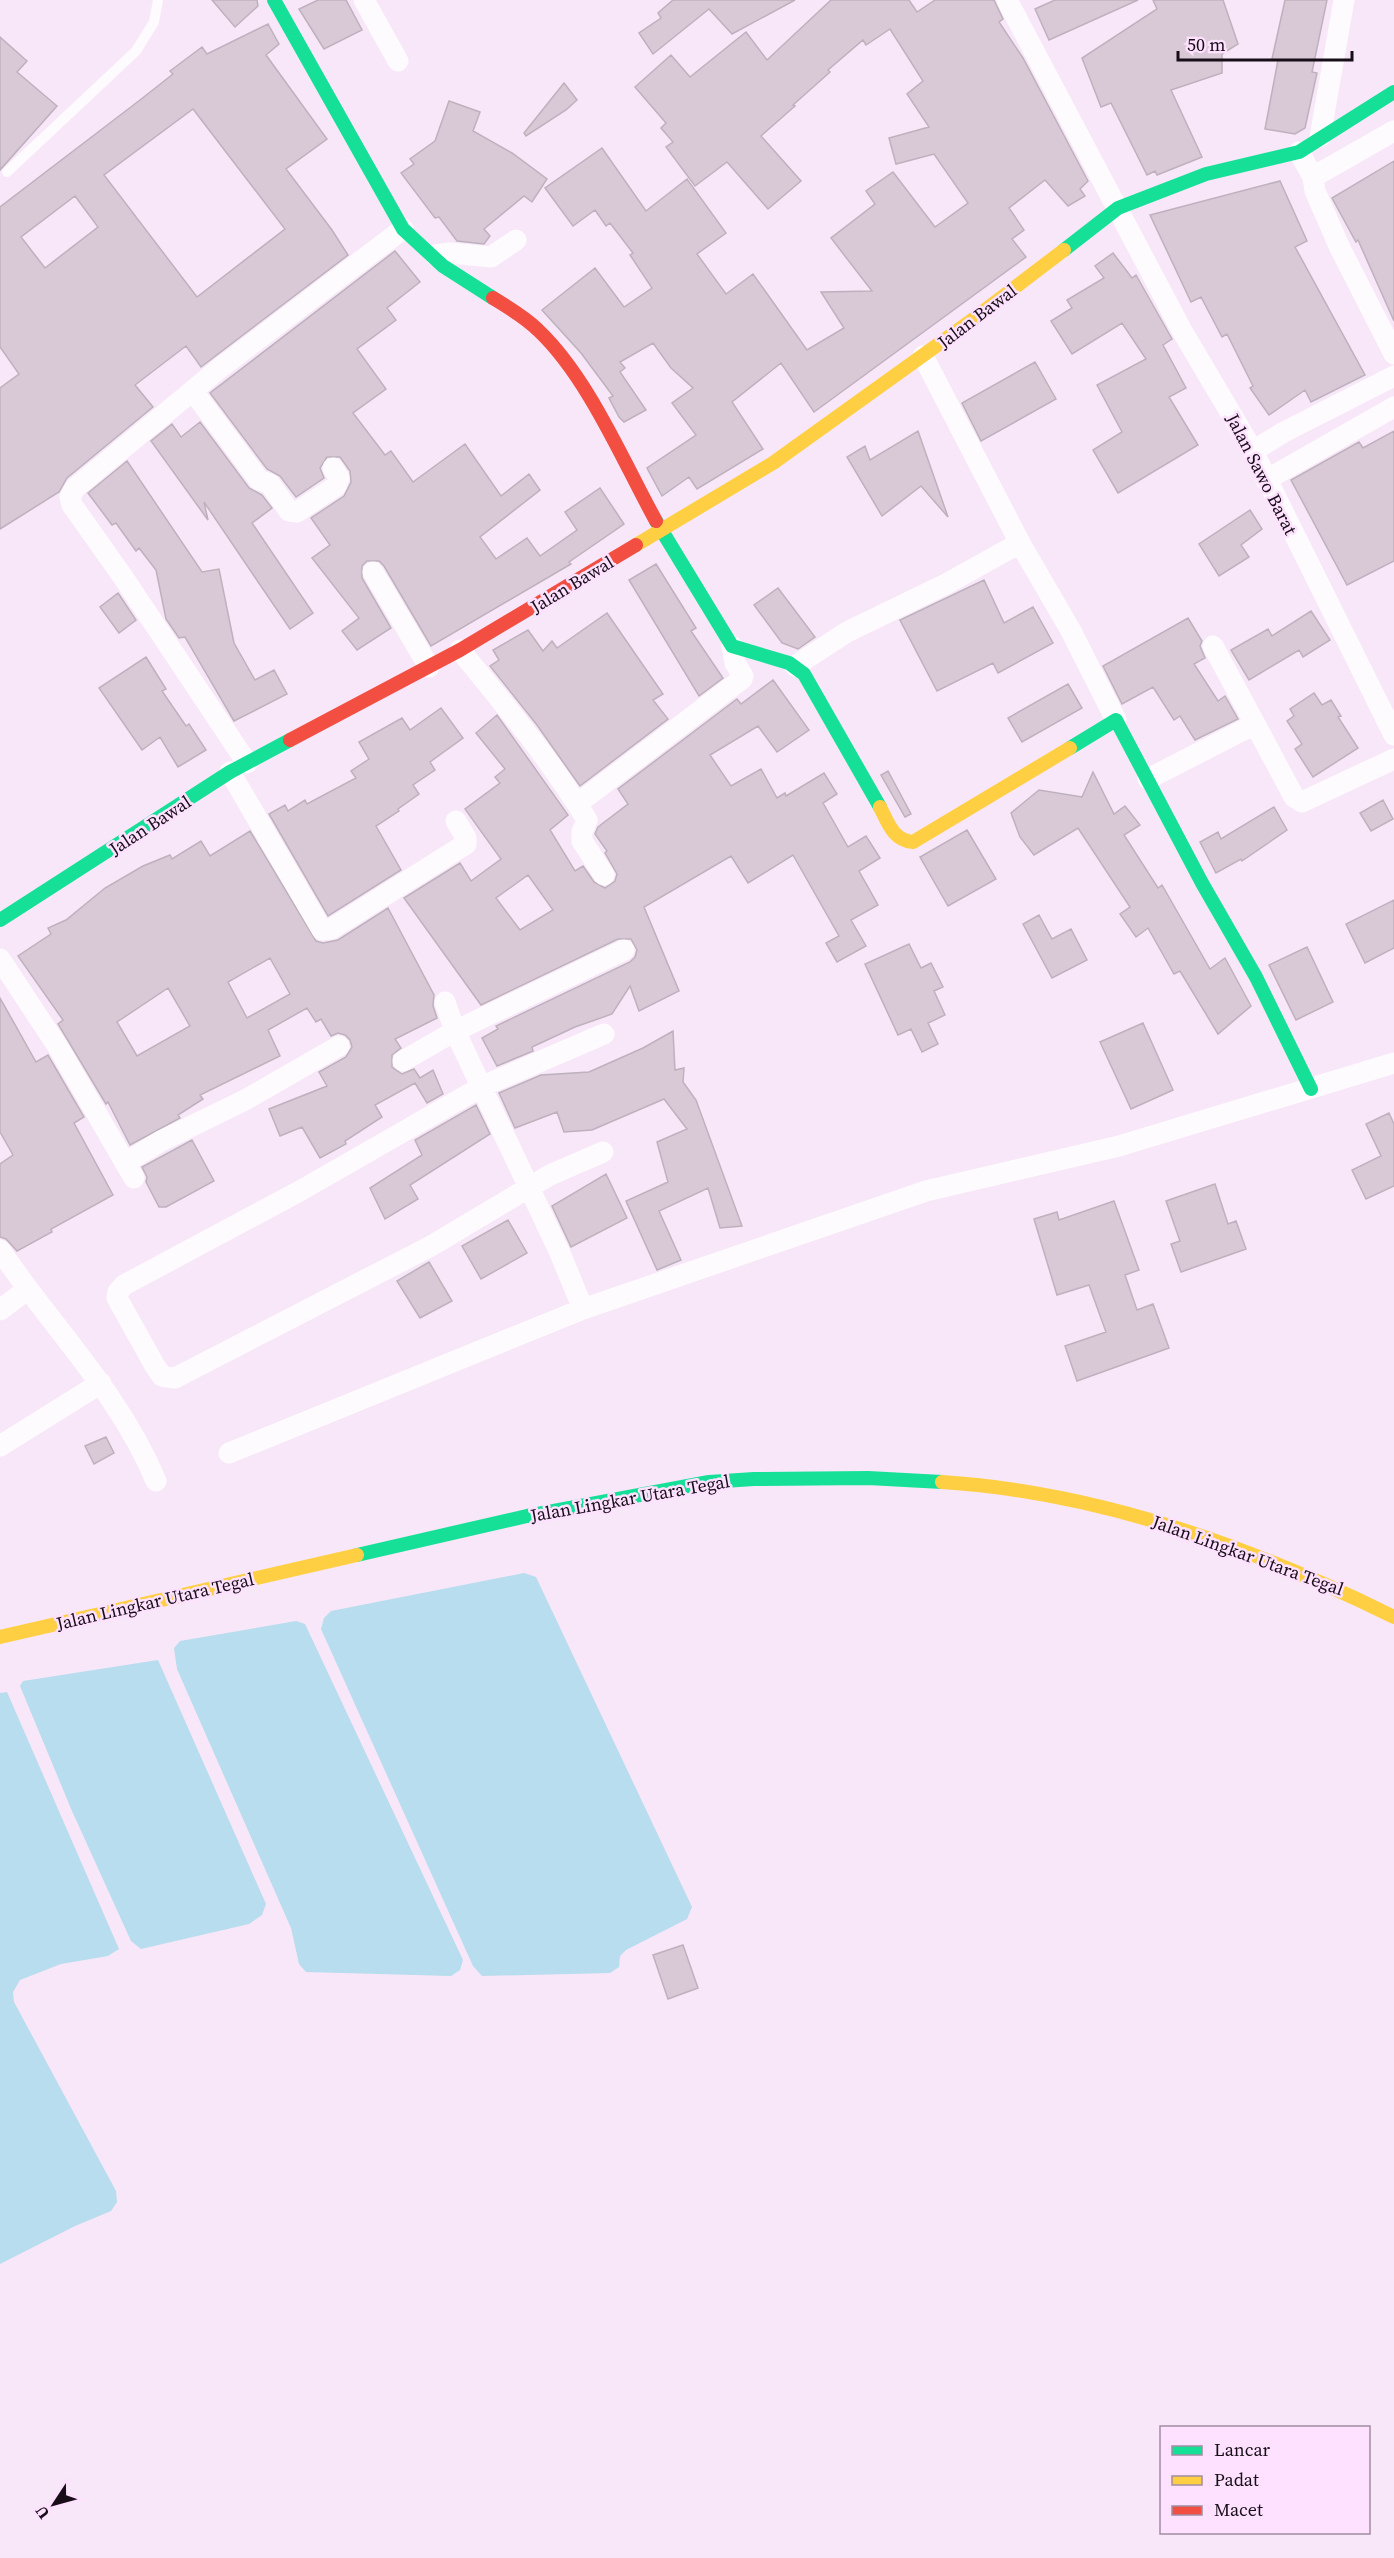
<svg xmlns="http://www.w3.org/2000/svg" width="1394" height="2558" font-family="'Source Serif 4',serif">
  <rect width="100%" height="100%" fill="#f7e7f8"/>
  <!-- water -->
  <path fill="#b7ddee" d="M524,1573l12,4 156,330 -5,12 -61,31 -6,6 -1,11 -9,6 -128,3 -9,-10 -152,-337 3,-11 7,-7z
    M296,1621l9,3 158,336 -3,10 -9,6 -145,-4 -7,-8 -8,-36 -114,-259 -3,-21 6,-7z
    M158,1660l108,244 -4,11 -13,9 -108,25 -10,-8 -59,-130 -52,-125 3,-5z
    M7,1692l112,257 -11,7 -47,8 -41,16 -7,12 1,10 102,189 1,11 -6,9 -36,15 -75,38v-571z"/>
  <!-- building -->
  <path fill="#d9c9d7" stroke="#beb1bd" stroke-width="1.5" fill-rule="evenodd" d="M212,0h45l1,6 -23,21z
    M318,0h28l16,30 -38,19 -25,-40z
    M673,0h122l-63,34 -23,-25 -56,45 -14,-21 22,-15 -3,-5z
    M831,0h78l8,12 18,-12h59l9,19 -4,3 24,36 65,123 -8,8 5,7 -17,10 -23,-26 -36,28 15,22 -12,9 14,18 -212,155 -33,-49 -49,39 31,47 -66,40 -8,-12 -27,19 -15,-28 49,-33 -24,-32 21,-15 -22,-20 -18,-25 -33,19 5,6 -5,4 26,38 -22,12 -5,-5 -10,-19 4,-2 -32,-43 -39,-43 53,-42 29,39 28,-19 -22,-33 3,-2 -23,-30 -4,3 -11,-16 -22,16 -28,-38 57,-40 44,63 41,-32 39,54 -29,21 29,40 27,-20 54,76 37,-22 -23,-36 51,-1 -41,-53 44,-34 -9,-13 27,-19 42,55 33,-24 -34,-49 -38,10 -7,-26 40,-11 -22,-33 16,-13 -33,-52 -24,16 -3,-5 -35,30 2,2 -37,33 2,1 -34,30 40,45 -33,28 -41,-47 -32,24 -29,-39 7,-5 -12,-14 5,-5 -31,-36 36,-32 19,22 56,-45 21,28z
    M1055,0h83l-89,40 -14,-31z
    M1153,0h70l15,44 -16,10v19l-51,17 31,67 -45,18 -2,-4 -8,4 -36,-72 -10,4 -19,-49 75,-49z
    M1285,0h42l-15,72 5,1 -12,55 -10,6 -30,-5 13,-69 -6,-1z
    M268,24l11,20 -13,11 61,84 -41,30 46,61 16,25 -147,112 -15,-21 -51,39 18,22 -86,71 -8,14 -59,37v-141l19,-14 -19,-27v-140l140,-107 33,-26 -3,-3 32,-24 5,7zM193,109l92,120 -88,68 -93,-122zM75,196l23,31 -53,41 -24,-31z
    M0,37l27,24 -10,11 40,34 -57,64z
    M564,83l13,17 -11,10 -40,26 -2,-3z
    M449,101l31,11 -7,19 39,22 35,26 -15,23 -8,-6 -40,33 6,7 -6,8 -27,-3 -18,-24 -4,1 -34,-45 13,-9 -4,-5 25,-18z
    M1394,161v160l-36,-81 -2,2 -24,-44z
    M1280,181l27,60 -12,6 70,128 -54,27 -6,-12 -36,25 -19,-27 3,-2 -26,-52 -5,3 -21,-40 -10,5 -41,-87z
    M395,251l25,31 -33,26 9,12 -39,29 29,40 -33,24 32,42 6,-4 22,31 52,-38 36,52 28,-22 11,16 -60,47 16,22 31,-21 13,18 37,-26 -12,-18 35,-24 24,36 -55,38 2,2 -140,82 -47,-80 -5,-5h-12l-5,5v12l29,50 -34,22 -15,-19 17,-13 -47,-60 18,-13 -19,-27 33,-22 7,-14 -1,-11 -10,-14h-13l-7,11 4,10 -28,19 -16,-21 -13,-7 -57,-76z
    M1113,253l19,25 4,-3 36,64 -9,6 23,43 -17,9 29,48 -80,48 -25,-43 29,-18 -25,-47 49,-26 -24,-36 -50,31 -21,-33 21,-13 -5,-8 37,-22 -9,-12z
    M1035,362l21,37 -75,42 -19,-38z
    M200,422l49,66 13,7 10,13 -20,15 61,90 -23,16 -86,-127 4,18 -57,-79 21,-17 9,13z
    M918,431l30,86 -27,-31 -39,30 -35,-59 18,-11 5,14z
    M1394,431v130l-47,24 -56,-105 68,-38 4,6z
    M127,461l75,111 17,-3 15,74 21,37 19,-10 13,24 -53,27 -49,-84 -6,1 -13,-19 -10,-49 -17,-22 -3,3 -20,-28 -4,2 -24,-32z
    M1250,510l12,19 -21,16 8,12 -30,19 -20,-32z
    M656,564l40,64 -5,3 32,47 -24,18 -70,-116z
    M984,580l20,43 29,-16 20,36 -55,30 -5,-10 -56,28 -37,-71z
    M778,588l37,49 -17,12 -16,-6 -28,-38z
    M118,593l18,27 -17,13 -19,-26z
    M1311,611l19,29 -27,17 -4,-7 -50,30 -18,-30 37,-21 4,7z
    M607,613l56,81 -10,6 15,19 -88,67 -43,-61 -47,-59 9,-6 -6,-10 35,-20 15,21 9,-10 5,7z
    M1188,618l14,23 -2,5 5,12 -11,6 24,37 7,-5 13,23 -43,21 -15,-24 -6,4 -21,-33 -31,17 -19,-38z
    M146,657l20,32 -4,2 24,35 3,-2 17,26 -28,17 -18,-30 -18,13 -43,-62z
    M773,680l36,50 -32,22 -19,-26 -48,29 21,31 30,-17 16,29 8,-5 1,3 38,-23 13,21 -14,9 25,44 18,-11 14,22 -21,13 19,34 -27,15 15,26 -29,16 -11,-19 13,-7 -46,-81 -45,28 -17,-27 -87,51 35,84 -40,20 -9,-25 -18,28 -37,13 -43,20 1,4 -36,15 -15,-28 16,-9 -2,-3 134,-64 5,-5 2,-7 -6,-11h-13l-137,66 -77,-107 56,-35 11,18 30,-22 -36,-50 35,-26 -5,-6 10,-8 -29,-36 21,-18 71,100 -18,15 25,41 8,-5 11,16 11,6 10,-7 2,-7 -12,-21 2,-2 -12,-17 3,-7 30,-23 -10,-15 119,-90 4,5zM528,875l25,35 -33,20 -24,-32z
    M1068,684l14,24 -60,34 -14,-24z
    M1314,693l8,12 9,-5 10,16 -3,1 20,31 -45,29 -18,-28 7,-5 -15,-23 7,-5 -4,-7z
    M441,708l22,30 -33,24 5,8 -22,15 6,9 -21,15 1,2 -23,15 25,44 -73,46 -59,-102 16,-9 3,6 17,-11 2,4 49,-26 -5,-7 18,-12 -10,-17 43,-24 8,12z
    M888,771l23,43 -6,3 -24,-42z
    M1093,772l21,42 11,-8 15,19 -16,10 34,53 4,-3 48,84 15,-11 26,48 -33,28 -38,-63 -6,3 -26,-46 -12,9 -16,-23 10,-7 -52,-79 -44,27 -14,-18 -9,-24 28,-23 43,7z
    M1383,800l10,19 -22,12 -11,-18z
    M1274,807l13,23 -45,31 -1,-2 -25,14 -16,-31 18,-10 3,7z
    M967,830l29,49 -48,27 -28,-49z
    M250,831l66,110 7,2 15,-3 50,-32 46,87 -1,11 4,12 -42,21 6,9 -9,7v12l10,7 12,-5 6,9 13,-8 10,24 -16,9 -12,-20 -40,22 7,12 -37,24 1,3 -26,14 -18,-31 -22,9 -11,-27 58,-23 -8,-14 27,-15 6,-10 -2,-7 -5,-5 -7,-2 -7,3 -10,-17 -5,3 -9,-14 -39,22 12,26 -80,39 3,4 -25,16 2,3 -50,27 -22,-43 -2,2 -48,-80 5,-4 -45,-64 33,-22 -3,-6 18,-8 39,-32 38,-22 27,-11 2,4 29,-18 9,15zM270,958l20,36 -43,24 -19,-36zM168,988l22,38 -53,30 -20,-34z
    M1394,900v48l-29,15 -19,-39z
    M1039,915l13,24 19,-10 16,31 -35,18 -29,-54z
    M909,944l12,24 10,-5 12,24 -9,4 11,24 -17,8 10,21 -16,8 -11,-23 -13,6 -33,-71z
    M1307,947l26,55 -37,18 -27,-55z
    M0,998l36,64 12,-7 36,62 -10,6 39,72 -62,34 1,3 -35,19 -11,-12 -6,-2v-73l13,-9 -13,-23z
    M1143,1023l30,67 -42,19 -31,-67z
    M673,1031l2,39 9,-2 -1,14 13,18 46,126 -22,2 -12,-40 -49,23 22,49 -24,10 -31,-69 42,-19 -11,-40 30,-13 -23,-30 -72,31 -28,2 -7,-20 -42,16 -16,-35 42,-18 48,-3 54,-24z
    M476,1105l14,29 -80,51 8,14 -33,20 -15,-31 52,-33 -7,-15z
    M1389,1113l5,11v62l-28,13 -14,-29 29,-14 -15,-32z
    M192,1140l22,41 -48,26h-7l-13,-25 1,-5 -5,-10z
    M606,1174l21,44 -56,29 -19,-41z
    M1215,1184l13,40 8,-3 10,28 -65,23 -10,-28 9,-3 -14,-40z
    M1114,1201l25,69 -14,5 12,35 16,-6 16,44 -92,33 -12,-35 41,-14 -17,-47 -32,10 -23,-76 23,-7 2,8z
    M508,1220l19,33 -46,26 -19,-33z
    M429,1262l23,39 -32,17 -23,-37z
    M106,1437l8,16 -20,11 -9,-18z
    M683,1945l15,43 -30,11 -15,-44z"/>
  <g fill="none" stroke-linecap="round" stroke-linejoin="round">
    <!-- lane -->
    <path stroke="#fefbfe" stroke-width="10" d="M7,172l129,-121 18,-29 4,-22"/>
    <!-- street -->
    <path stroke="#fefbfe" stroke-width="21" d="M364,0l34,61
      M1007,0l174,329 72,122 141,284
      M1320,137l24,-137
      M1299,152l14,25 2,14 25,57 54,106
      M1313,177l81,-46
      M435,255l15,-2 41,4 25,-17
      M923,356l97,187 51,88 45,89
      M193,391l66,89 11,4 19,27 8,1 39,-26 3,-8 -6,-10
      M1253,451l31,-19 110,-56
      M1266,480l128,-73
      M373,572l56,95
      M1213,646l42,78
      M460,650c45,55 90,109 127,170l-5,12v9l22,34
      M795,666l52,-34 99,-48 74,-41
      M247,763l-124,-186 -51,-72 -2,-8 5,-9 145,-120 183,-139
      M230,772l92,158 9,-1 135,-85v-6l-10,-17
      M1148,779l107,-55 39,73 8,5 92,-43
      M577,804l165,-125 1,-3 -8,-13 -3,-17
      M0,959l58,88 76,131
      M445,1002l10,29 105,222 23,56 343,-118 193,-45 275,-83
      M403,1061l52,-30 169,-81
      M603,1152l-53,23 -119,71 -256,132 -13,-2 -7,-10 -38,-68 1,-6 6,-7 174,-93 185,-106 121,-52
      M125,1163l36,-22 84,-41 94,-54
      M0,1250c52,77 120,144 156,231
      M0,1310l28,-21
      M0,1446l101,-63
      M229,1453l354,-144"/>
    <!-- fast -->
    <path stroke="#16e098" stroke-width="14" d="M274,0l129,229 40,37 50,32
      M1064,250l54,-42 88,-34 93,-22 95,-60
      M656,521l76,125 57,17 15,11 76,133
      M1070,748l46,-28 86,163 54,94 55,112
      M0,920l230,-148 60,-32
      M357,1555l170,-39 182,-34 45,-3 114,-1 74,4"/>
    <!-- slow -->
    <path stroke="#ffcf43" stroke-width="14" d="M636,545l137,-82 195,-140 96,-73
      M880,807c8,16 13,33 33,35l157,-94
      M942,1482c158,10 311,65 452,135
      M0,1637l357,-82"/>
    <!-- jam -->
    <path stroke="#f24e42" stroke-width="14" d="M493,298c16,10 32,19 45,32 50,47 85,131 118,191
      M290,740l170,-90 176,-105"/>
  </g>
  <g text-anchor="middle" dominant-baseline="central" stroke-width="5" stroke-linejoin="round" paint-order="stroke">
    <!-- street labels -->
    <g font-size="18" fill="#170e18" stroke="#fde1fe">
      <text transform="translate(977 316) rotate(-37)">Jalan Bawal</text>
      <text transform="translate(1262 474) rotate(63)">Jalan Sawo Barat</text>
      <text transform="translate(572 584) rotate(-31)">Jalan Bawal</text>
      <text transform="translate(150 825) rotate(-33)">Jalan Bawal</text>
      <text transform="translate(630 1498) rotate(-10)">Jalan Lingkar Utara Tegal</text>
      <text transform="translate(1248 1555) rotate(20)">Jalan Lingkar Utara Tegal</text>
      <text transform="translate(155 1601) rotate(-13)">Jalan Lingkar Utara Tegal</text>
    </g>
  </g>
  <!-- legend -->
  <rect x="1160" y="2426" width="210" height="108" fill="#fde1fe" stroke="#a18da2" stroke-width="1.5"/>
  <rect x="1172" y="2446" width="30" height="9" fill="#16e098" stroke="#a18da2" stroke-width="1.5"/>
  <text x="1214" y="2456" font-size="18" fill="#170e18">Lancar</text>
  <rect x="1172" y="2476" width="30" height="9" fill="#ffcf43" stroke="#a18da2" stroke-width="1.5"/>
  <text x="1214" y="2486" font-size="18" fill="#170e18">Padat</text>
  <rect x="1172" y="2506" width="30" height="9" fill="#f24e42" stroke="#a18da2" stroke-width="1.5"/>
  <text x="1214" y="2516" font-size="18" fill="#170e18">Macet</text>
  <!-- north arrow -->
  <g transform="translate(54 2504) rotate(234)" stroke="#fde1fe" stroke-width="4.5" paint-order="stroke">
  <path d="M0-4.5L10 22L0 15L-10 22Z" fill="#170e18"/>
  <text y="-9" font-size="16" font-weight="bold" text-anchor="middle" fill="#170e18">U</text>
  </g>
  <!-- scale -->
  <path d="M1178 51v9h174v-9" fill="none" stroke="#170e18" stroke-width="3"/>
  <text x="1187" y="51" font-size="18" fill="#170e18" stroke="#fde1fe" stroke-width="4.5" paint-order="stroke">50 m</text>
</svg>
